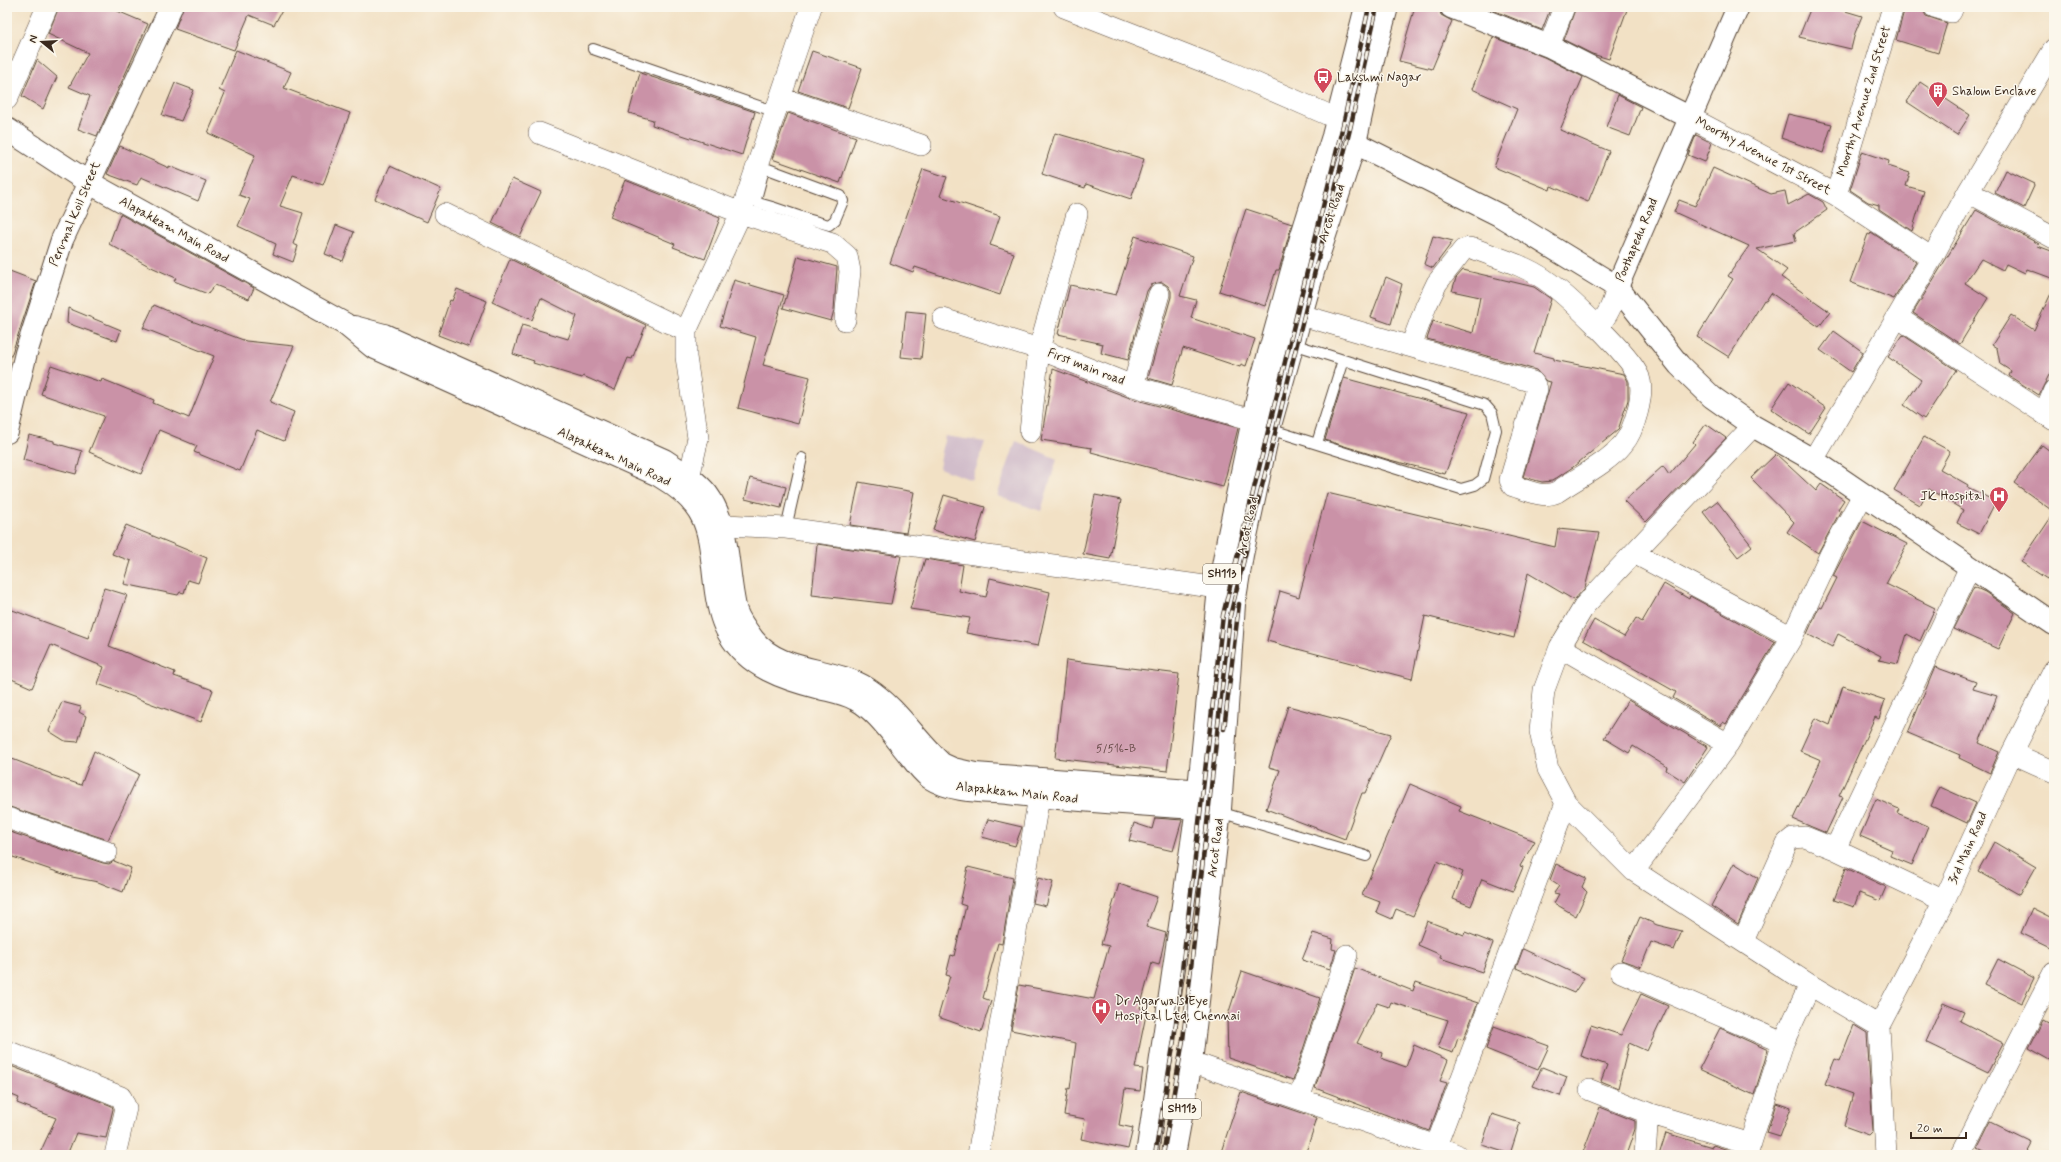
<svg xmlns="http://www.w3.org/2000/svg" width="2061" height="1162" font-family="Mynerve,sans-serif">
  <rect width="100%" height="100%" fill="#fbf7ec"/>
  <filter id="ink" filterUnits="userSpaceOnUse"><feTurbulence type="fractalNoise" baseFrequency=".025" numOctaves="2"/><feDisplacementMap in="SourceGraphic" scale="8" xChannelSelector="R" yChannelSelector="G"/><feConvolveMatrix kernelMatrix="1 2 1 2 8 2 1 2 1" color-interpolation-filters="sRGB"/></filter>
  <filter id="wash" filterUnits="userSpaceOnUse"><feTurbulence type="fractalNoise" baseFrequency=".012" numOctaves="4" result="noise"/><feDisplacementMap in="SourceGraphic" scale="16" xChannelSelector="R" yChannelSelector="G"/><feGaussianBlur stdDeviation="0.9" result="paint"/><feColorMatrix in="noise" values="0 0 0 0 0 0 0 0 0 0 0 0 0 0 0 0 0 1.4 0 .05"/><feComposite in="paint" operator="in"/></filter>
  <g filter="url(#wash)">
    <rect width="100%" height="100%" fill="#f2e1c5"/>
    <!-- industrial -->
    <path fill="#d1bdca" d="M945,436l40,6 -13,38 -33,-12z
      M1016,441l41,18 -16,52 -44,-15z"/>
    <g id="blocks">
      <!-- building -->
      <path fill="#ca92a7" d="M59,7h49l40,17 -51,112 -19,-7 12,-33 -21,-9 19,-34 -40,-19z
        M183,7h101l-10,18 -25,-10 -15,35 -59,-21z
        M1415,7h24l2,8 11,6 -20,48 -33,-8z
        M1485,7h66l-9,23z
        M1576,7h52l-19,52 -17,-5 -28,-14z
        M1811,7h21l30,9 -7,17 -4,16 -52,-12z
        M1905,7l17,1 4,8 21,7 -9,30 -42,-13z
        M1493,37l51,20 39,20 -23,53 49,21 -21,51 -37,-16 -1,4 -56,-23 23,-58 -45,-20z
        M236,50l55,22 -7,16 66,25 -27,72 -30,-10 -13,31 23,7 -10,31 5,2 -5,16 -20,-8 3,-10 -38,-18 12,-27 -11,-4 16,-40 -47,-22 17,-40 -6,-3z
        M812,51l50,17 -14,40 -50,-17z
        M37,60l20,17 -14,32 -21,-13z
        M640,73l115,39 -13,43 -90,-30 1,-5 -24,-7z
        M1920,82l50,33 -13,20 -50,-33z
        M175,83l19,7 -13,31 -19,-6z
        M1618,95l23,12 -11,29 -24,-9z
        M788,113l68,24 -16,46 -68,-24z
        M1788,114l44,10 -9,29 -42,-15z
        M1055,133l89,26 -13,40 -45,-15 -1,4 -43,-14z
        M1696,135l16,8 -7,19 -17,-7z
        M120,146l49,22v-2l37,15 -8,20 -57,-24 -4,8 -30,-11z
        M1862,152l27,9 -1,5 22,7 -4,13 18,5 -12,40 -33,-22v-4l-11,-3 -18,-12z
        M390,166l51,23 -14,33 -52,-23z
        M1713,168l58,26 14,-3 3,14 21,-11 14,8 4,8 -33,23 2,8 -39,8 30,21 -6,7 49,35 -11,15 -48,-34 -5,8 -2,-1 -35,57 -32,-20 36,-58 -5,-3 21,-30 -75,-34 5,-12 16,6z
        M923,169l24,8 -7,19 60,20 -10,29 24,8 -14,42 -85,-28 -2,5 -23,-9z
        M2006,170l29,14 -11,24 -29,-15z
        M512,179l29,13 -21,45 -28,-14z
        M625,180l95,38 -15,41 -32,-12 2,-3 -65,-27z
        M1246,209l46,15 -13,46h-3l-11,36 -46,-15z
        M1976,210l63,34 -1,2 16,6v27l-27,-10 -2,4 -19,-9 -3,6 -22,-11 -16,24 23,15 -28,46 -47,-31z
        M120,214l134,74 -5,11 -34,-14 -7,9 -34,-13 2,-3 -27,-12 -40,-22z
        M336,225l18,7 -11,29 -18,-7z
        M1871,232l45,30 -22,37 -44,-17 18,-48 2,1z
        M1135,236l58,20 -13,40 16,4 -5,18 64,21 -9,27 -5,-2 -1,3 -57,-19 -11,37 -24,-7 23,-81v-6l-3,-5 -6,-4 -11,3 -4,6 -19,69 -27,-7 2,-9 -45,-10 12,-49 46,10z
        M1433,236l20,5 -20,27 -9,-4z
        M798,256l39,11 -3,43 -3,11 -48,-13z
        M510,259l136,66 -14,34 -4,-1 -13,32 -32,-14 -1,2 -49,-15 1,-2 -21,-7 9,-29 46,14 9,-23 -36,-18 -9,22 -40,-18z
        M7,270l29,11 -28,84h-1z
        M1463,270l71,17 17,12 -17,54 20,5v2l70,14 4,7v19l-10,30 -45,37 -21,14 -10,1 -19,-5 28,-95 -5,-1 -10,-11 -109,-31 6,-18 40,12 7,-36 -28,-6 4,-13z
        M1386,277l16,7 -11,40 -20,-7z
        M734,280l50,15 -21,70 47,12 -12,47 -60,-16 18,-71 -36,-11z
        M2054,287v78l-15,30 -30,-19 2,-5 -11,-7 -3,-16 -5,-3 19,-30 23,15z
        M457,289l30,12 -18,46 -31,-12 12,-35 2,1z
        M154,305l35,15 57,21 48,5 -24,56 24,10 -10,29 -27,-11 -17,41 -46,-19 3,-6 -38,-16 -18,44 -52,-22 15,-36 -63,-22 10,-29 50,17 1,-3 52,21 -1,3 36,15 25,-62 -71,-28z
        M68,308l53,22 -4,11 -50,-18z
        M906,311l20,2 -5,46 -20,-2z
        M1834,331l29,21 -12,20 -31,-22z
        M1903,335l53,35 -32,49 -20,-14 17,-25 -33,-23z
        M1053,369l77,29 108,30 -15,59 -132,-35 1,-4 -51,-8z
        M1344,378l125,34 -24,62 -59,-15 -61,-19z
        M1789,382l37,26 -17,26 -38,-25z
        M1706,424l20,14 -80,84 -22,-21 39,-35 6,9 26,-31 -2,-2z
        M29,435l25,6v2l28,8 -6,23 -53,-14z
        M1924,437l26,14 -10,18 28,16 -1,2 29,14 -17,33 -22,-11 6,-13 -34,-21 -9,16 -26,-15z
        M2042,445l12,9v58l-40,-29z
        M1776,454l40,37 5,-7 23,16 -6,9 3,1 -23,43 -31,-21 7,-10 -43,-44z
        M750,478l36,9 -5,21 -36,-9z
        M859,482l55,10 -8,41 -56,-8z
        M1327,493l228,54 3,-18 41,4 -14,55 -11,12 -46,-27 -14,65 -89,-22 -13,63 -145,-38 13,-50 19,6z
        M944,495l41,12 -10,35 -42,-12z
        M1095,495l26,5 -11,59 -27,-5z
        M1717,501l35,45 -14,11 -35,-45z
        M2054,513v55l-7,11 -26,-17z
        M1862,521l45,23 -21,40 49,24 -15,33 -13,-7 -9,30 -19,-4 2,-4 -43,-22 -6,13 -25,-13 12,-27 3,1 15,-30 -4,-2z
        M126,525l81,33 -9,25 -10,-3 -4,13 -4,-1 -2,3 -54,-11 7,-23 -19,-7z
        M817,544l84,12 -10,48 -79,-9z
        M925,559l38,6 -4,26 27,6 4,-19 60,14 -12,54 -72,-13 4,-15 -60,-9z
        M1664,584l25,15 1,-3 85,46 -49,82 -3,-2 -2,4 -48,-28 3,-6 -93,-52 11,-20 30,17 12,-19 6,4z
        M1974,587l11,5 30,21 -17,36 -45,-20z
        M104,588l23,7 -18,51 66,26 -1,4 39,14 -12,32 -103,-38 6,-17 -53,-22 -19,43 -25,-11v-69l81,30z
        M1066,660l113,14 -12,97 -112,-13z
        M1935,667l41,15 -3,7 24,7 -18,47 20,9 -9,21 -31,-15 1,-3 -52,-22z
        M1843,686l42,14 -6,19 -4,-2 -36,79 4,1 -17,36 -33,-14 28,-59 -21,-9 15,-33 15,7z
        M1628,700l80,47 -23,35 -19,-12 1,-3 -34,-21 -4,7 -25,-15z
        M62,702l19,5 -2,5 7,4 -8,26 -13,-1 -16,-10z
        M1288,706l103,28 -26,59h-3l-17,46 -79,-30 14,-39 -11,-3z
        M94,751l45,23 -31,66 -101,-34v-49l44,17v1l30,10z
        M1410,784l51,22 -2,5 76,30 -15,25 3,1 -10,24 -31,-12 -11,27 -18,-7 10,-27 -26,-11 -24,55 -17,-7 -4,10 -16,-7 4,-10 -18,-7z
        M1940,787l36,16 -9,20 -36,-17z
        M1876,799l23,10 -2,4 31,13 -16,39 -22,-9 2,-6 -32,-14z
        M1155,818l27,2 -9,31 -44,-10 5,-18 18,6z
        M988,819l34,8 -7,19 -33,-9z
        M7,831l96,32 6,1 5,-3 17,7 -8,24 -25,-10 -26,-5 -65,-22z
        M1994,842l42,25 -16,28 -42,-24z
        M1734,863l24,15 -20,46 -27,-18z
        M1556,864l30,14 -4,9 5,5 -11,24 -22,-13 5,-9 -5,-1 5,-7 -9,-6z
        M968,867l45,11 -11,66 -4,-1 -15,55 8,3 -10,31 -43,-15 12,-41 -4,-1 5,-20 3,1 12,-50 -6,-2z
        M1846,868l40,19 -6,14 -21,-8 -5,14 -20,-7z
        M1038,878l15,4 -7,24 -13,-3z
        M1119,884l38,13 -11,30 20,6 -7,32 -7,-2 -12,45 7,2 -12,58 8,1 -3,22 -15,-2 -6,36 14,3 -5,21 -47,-10 4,-20 -21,-4 4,-27 2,1 6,-46 -65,-13 8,-45 75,14 15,-53 -8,-2z
        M2032,908l22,11v30l-33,-16z
        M1640,917l17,8 25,6 -8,19 -23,-8 -10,25 -20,-7z
        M1427,921l37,14 1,-3 28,11 -11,29 -42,-14 1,-3 -23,-10z
        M1313,933l20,6 -1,10 4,1 -6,19 -28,-9z
        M1523,949l61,29 -10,15 -58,-25z
        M1998,959l36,19 -12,25 -37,-18z
        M1355,968l58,23 3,-9 62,21 -15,37 -5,-2 -5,15 -15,-5 10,-28 -57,-18 -2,5 -12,-4 -20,40 25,10 -1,5 25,9 8,-22 34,15 -8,21 7,2 -18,48 -114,-43z
        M1242,971l78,27 -27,82 -65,-22 -1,-40z
        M1641,994l27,12 -21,45 -18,-8 -11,45 -17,-7 6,-16 -26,-9 10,-31 30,10z
        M1943,1003l21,9 -4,9 43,22 -15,29 -62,-30z
        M2043,1020l11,6v36l-25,-14z
        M1854,1025l13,8 6,98 -4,4 -25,-9 9,-32 -28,-10 10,-25 5,2z
        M1494,1026l55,20 -11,24 -52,-21z
        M1720,1028l48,22 -14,45 -55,-26z
        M11,1066l101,40 1,3 -7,29 -30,-5 -9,22h-28l17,-37 -39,-15 2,-5 -12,-5v-18z
        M1542,1067l25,10 -7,19 -27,-10z
        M1241,1092l76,26 -12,37h-85z
        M1776,1103l15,5 -11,29 -13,-4z
        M1600,1107l35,14v8l-9,26h-44z
        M1492,1114l28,9 -10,31 -28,-9z
        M1991,1122l41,20 -7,13h-38l-10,-5z
        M1666,1133l46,14 1,-2 15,5 -1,5h-68z"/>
    </g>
  </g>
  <g filter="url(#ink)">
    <use href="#blocks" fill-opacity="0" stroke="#564537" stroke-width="1"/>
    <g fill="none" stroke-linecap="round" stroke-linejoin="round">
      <defs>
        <path id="lane" d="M593,49l183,63
          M772,207l35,12
          M769,223l3,-16 -14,-4 -2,-4 7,-26 5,-4 73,27 2,5 -8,19 -6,5 -22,-6 -6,14
          M1269,429l192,60 14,-4 8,-6 13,-49 -4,-17 -7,-8 -192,-61
          M1317,443l26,-83
          M786,528l16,-70
          M1220,809l6,5 140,42"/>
        <path id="street" d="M1064,7l166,65 108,47
          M1934,7l17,5 2,-5
          M1549,46l15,-39
          M781,98l140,47
          M7,99l40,-92
          M1689,117l147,78 96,63
          M539,133l202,80 91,30 15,13 3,15 -5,49
          M1968,192l86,46
          M1836,195l57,-188
          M445,214l241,117
          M1301,315l232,67 4,7 -27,91 3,6c14,4 30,13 44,6 20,-14 51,-29 66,-48 11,-13 22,-50 16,-67 -9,-22 -73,-83 -95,-98 -20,-14 -46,-21 -69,-30l-6,-1 -6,2 -26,33 -11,23 -15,40
          M1897,317l157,103
          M943,319l96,30 94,37 26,-92
          M1597,327c12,-12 16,-24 20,-40
          M1133,386l120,34
          M2044,414l10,-24
          M1753,426l-168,179 -25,42 -16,43 -4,41 8,38 18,34 68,68 176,114 69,41
          M1030,432l9,-83 38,-135
          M1813,460l119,-202 36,-66 86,-143
          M682,491l7,-13 9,-40 -12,-81v-26l55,-118 70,-206
          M707,524l79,4 433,60
          M1634,553l158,84
          M1560,647l168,97
          M2012,753l42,19
          M7,818l100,34
          M1835,849l135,-282
          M1634,871l94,-127 64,-107 39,-84 32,-58
          M1743,941l44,-98 6,-5 12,-1 30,12 109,52
          M1621,972l162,71
          M1879,1026l65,-125 68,-148 42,-83
          M1879,1026l7,129
          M7,1051l114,46 5,11 -11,47
          M1191,1062l245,84 21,9
          M1590,1090l58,23 103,31
          M1299,1099l48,-144
          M1436,1146l130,-343
          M978,1155l64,-376
          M1645,1155l3,-42
          M1747,1155l36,-112 27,-58
          M1961,1155l93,-183"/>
        <path id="secondary" d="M1451,7l98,39 140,71
          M7,129l81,53 257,142 28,23 285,128c56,33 50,58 58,117 2,14 5,29 13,42 19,33 55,45 91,54 11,3 24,5 35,11 22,11 39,38 55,57 6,8 12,16 20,22 22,14 52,13 78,15 69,8 139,12 208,16
          M1355,143l144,72 118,72 62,78 33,32 41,29 60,34 241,164
          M1617,287l121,-280
          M354,327l30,8 280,125c15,10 32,20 43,34 20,27 20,64 25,96 1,6 2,14 4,21 3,9 11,20 17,28 27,35 79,27 115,50 29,19 48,51 74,75l11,5 22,5 242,18
          M7,432l19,-79 36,-113 109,-233"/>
        <path id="primary" d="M1147,1155l50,-347 22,-220 9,-49 32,-153 41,-148 32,-102 33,-129
          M1174,1155l17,-93 29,-253 14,-205 8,-49 27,-126 44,-157 42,-129 19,-88 13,-48"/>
      </defs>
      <!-- lane casing -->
      <use href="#lane" stroke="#564537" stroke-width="12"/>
      <!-- street casing -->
      <use href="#street" stroke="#564537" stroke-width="22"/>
      <!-- secondary casing -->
      <use href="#secondary" stroke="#564537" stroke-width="24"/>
      <!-- primary casing -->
      <use href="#primary" stroke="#564537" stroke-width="24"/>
      <!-- lane -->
      <use href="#lane" stroke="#fff" stroke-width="10"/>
      <!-- street -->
      <use href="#street" stroke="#fff" stroke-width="21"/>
      <!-- secondary -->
      <use href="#secondary" stroke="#fff" stroke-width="22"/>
      <!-- primary -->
      <use href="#primary" stroke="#fff" stroke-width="22"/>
      <defs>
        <path id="rail" d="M1224,729l15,-125
          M1155,1155l19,-115 49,-425 120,-490 26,-118
          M1163,1155l20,-115 47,-424 120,-487 27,-122"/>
      </defs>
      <!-- rail casing -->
      <use href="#rail" stroke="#3b2a1e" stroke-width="4.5"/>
      <!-- rail -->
      <use href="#rail" stroke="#fbf7ec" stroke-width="3" stroke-dasharray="9" stroke-linecap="butt"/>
    </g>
  </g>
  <!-- icons -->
  <defs>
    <symbol id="bus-pin" viewBox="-11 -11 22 30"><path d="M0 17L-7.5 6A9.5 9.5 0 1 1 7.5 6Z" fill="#d1495b" stroke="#fbf7ec"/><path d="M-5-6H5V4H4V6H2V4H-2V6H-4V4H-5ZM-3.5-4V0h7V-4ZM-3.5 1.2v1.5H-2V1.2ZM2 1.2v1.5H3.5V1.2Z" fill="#fff"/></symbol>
    <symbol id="building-pin" viewBox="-11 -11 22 30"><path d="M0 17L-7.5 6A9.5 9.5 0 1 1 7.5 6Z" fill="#d1495b" stroke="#fbf7ec"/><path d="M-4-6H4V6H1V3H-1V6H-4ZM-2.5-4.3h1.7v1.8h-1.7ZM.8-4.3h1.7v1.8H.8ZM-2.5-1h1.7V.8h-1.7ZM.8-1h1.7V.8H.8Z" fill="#fff"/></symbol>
    <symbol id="hospital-pin" viewBox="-11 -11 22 30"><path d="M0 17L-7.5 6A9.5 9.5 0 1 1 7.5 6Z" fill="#d1495b" stroke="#fbf7ec"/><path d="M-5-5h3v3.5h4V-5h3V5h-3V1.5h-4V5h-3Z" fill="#fff"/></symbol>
  </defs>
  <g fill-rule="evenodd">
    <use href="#bus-pin" x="1312" y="66" width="22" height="30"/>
    <use href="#building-pin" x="1927" y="80" width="22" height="30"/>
    <use href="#hospital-pin" x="1988" y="485" width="22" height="30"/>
    <use href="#hospital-pin" x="1090" y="997" width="22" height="30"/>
  </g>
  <g text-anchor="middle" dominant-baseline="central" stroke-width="3" stroke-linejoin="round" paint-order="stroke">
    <!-- number labels -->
    <g font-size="11" fill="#5f4440">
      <text x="1116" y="749">5/516-B</text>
    </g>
    <!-- shield labels -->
    <g fill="#fbf7ec" stroke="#75685c" stroke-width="1">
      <rect x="1203" y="564" width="38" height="20" rx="3"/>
      <rect x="1163" y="1099" width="38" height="20" rx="3"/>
    </g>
    <g font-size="12" font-weight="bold" fill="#3b2a1e">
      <text x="1222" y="574">SH113</text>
      <text x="1182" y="1109">SH113</text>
    </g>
    <!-- poi labels -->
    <g font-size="13" fill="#3b2a1e" stroke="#fbf7ec" text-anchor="start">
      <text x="1337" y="77">Lakshmi Nagar</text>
      <text x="1952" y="91">Shalom Enclave</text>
      <text x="1985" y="496" text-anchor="end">JK Hospital</text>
      <text x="1115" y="1001">Dr Agarwals Eye<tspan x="1115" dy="15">Hospital Ltd, Chennai</tspan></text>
    </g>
    <!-- street labels -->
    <g font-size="13" fill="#3b2a1e" stroke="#fbf7ec">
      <text transform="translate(1864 101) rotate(-73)">Moorthy Avenue 2nd Street</text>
      <text transform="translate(1763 156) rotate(28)">Moorthy Avenue 1st Street</text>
      <text transform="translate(1332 213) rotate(-72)">Arcot Road</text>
      <text transform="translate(75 214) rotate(-67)">Perumal Koil Street</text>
      <text transform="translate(174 230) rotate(29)">Alapakkam Main Road</text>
      <text transform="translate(1637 240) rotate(-67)">Poothapedu Road</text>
      <text transform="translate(1086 367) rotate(21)">First main road</text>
      <text transform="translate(614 457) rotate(25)">Alapakkam Main Road</text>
      <text transform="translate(1248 526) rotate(-78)">Arcot Road</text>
      <text transform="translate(1017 793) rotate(6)">Alapakkam Main Road</text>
      <text transform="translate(1216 848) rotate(-83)">Arcot Road</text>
      <text transform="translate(1968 848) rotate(-66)">3rd Main Road</text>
    </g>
  </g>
  <!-- margin -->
  <rect width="2061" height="1162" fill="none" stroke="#fbf7ec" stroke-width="24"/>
  <!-- north arrow -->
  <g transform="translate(42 42) rotate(288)" stroke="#fbf7ec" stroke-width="3" paint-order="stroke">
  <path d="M0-3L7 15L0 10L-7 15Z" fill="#3b2a1e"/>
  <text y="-6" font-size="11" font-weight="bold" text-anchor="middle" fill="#3b2a1e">N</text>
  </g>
  <!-- scale -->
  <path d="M1911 1132v6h55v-6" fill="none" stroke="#3b2a1e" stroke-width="2"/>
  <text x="1917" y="1132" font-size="12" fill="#3b2a1e" stroke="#fbf7ec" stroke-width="3" paint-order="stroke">20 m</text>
</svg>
